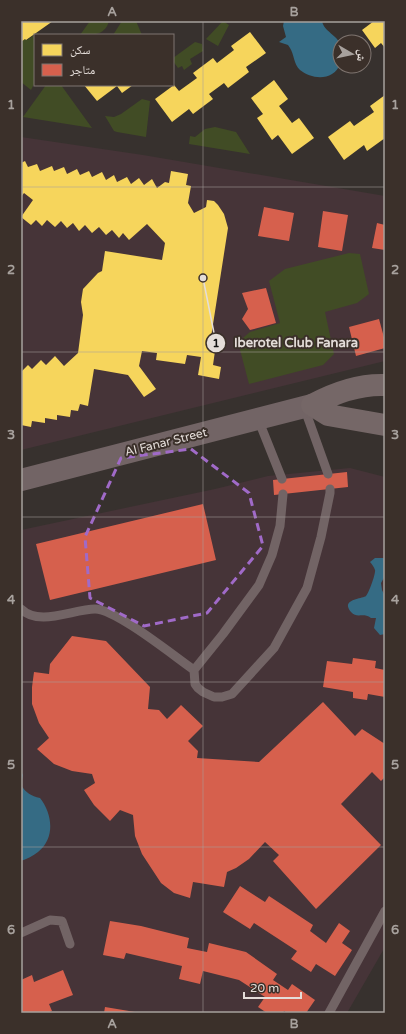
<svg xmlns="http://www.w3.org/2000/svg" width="406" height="1034" font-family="'Varela Round','Noto Naskh Arabic',sans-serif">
  <rect width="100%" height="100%" fill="#37312e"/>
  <!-- commercial -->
  <path fill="#463438" d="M21,137l122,18 242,41v165l-364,89z
    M350,468l35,9v470l-38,66h-326v-483l194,-41 53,-13z"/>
  <!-- green -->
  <path fill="#414c25" d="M90,21h19c-4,15 -17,14 -29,14z
    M122,21h14l6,14h-29z
    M223,21l6,4 -11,21 -12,-7z
    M37,33l1,2h-3v47l-4,8 -10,-8v-40l4,-3 2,1z
    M195,42l7,2 1,7 -13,8 2,5 -8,6 -2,-4 -4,2 -5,-7v-3z
    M46,85h15l31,43 -69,-11z
    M142,99l8,2 -4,36 -29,-5 -3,-1 -9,-15 9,1 7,-3z
    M215,127l21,5 14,22 -61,-10 1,-8 5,1 10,-8z
    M349,253l11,1 9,40 -12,9 -32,9 9,42 -11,11 -74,19 -11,-42 12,-10 30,-9 -11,-42 16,-12z"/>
  <!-- water -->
  <path fill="#356b84" d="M284,21h38c2,11 16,14 18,24 1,5 1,15 0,19 -6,17 -28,16 -40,6 -6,-5 -6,-16 -10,-22l-2,-3 -9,-3 7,-5 -3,-11z
    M375,558h8l2,1v17l-4,7 1,7 3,6v38l-5,1 -6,-7 2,-10h-5c-8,-6 -14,1 -20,-6 -11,-13 11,-13 15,-16 3,-3 10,-23 9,-26 -1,-3 -3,-6 -5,-8z
    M21,771l2,4 -2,10c5,8 10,11 19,13 12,15 16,40 -2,54 -5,4 -11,7 -17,9z"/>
  <!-- homes -->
  <path fill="#f6d55c" d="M21,21h32l-27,19 -1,-1 -4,3z
    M374,21h11v27l-4,-5 -6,5 -13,-18z
    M250,32l16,21 -20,14 3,5 -21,16 -4,-5 -15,11 4,5 -20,15 -4,-5 -17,13 -17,-23 19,-14 5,6 18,-13 -4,-5 20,-15 4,5 17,-13 -3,-4z
    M274,80l14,19 -9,7 13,17 7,-5 15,20 -22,16 -14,-19 -6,5 -15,-22 6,-4 -12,-16z
    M84,85h49l-11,8 -5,-7 -20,15z
    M385,95v43l-18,13 -3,-6 -20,15 -16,-23 22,-16 4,5 20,-14 -4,-6z
    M25,161l3,6 9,-3 3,7 12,-5 2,5 10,-4 3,7 10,-5 3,6 9,-4 3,6 10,-5 4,8 8,-5 3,7 10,-5 4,7 8,-6 5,7 8,-6 5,9 8,-6 4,1 2,-12 17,3 -2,11 5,1 -3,17 6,10 12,-6 1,-7 7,1 4,4 6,9 4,14 -19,122 6,1 -2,14 8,2 -2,12 -21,-4 3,-18 -14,-2 -2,9 -29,-4 1,-7 -15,-2 -3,15 17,23 -12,8 -16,-22 -34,-6 -6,37 -8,-2 -2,7 -7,-1 -1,7 -13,-2v5l-12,-2v5l-13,-2 -1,6 -10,-2v-53l7,-7 4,4 9,-9 5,5 9,-9 9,10 14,-13 5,-38 -2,-13 2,-13 15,-16 4,-2 3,-20 57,9 3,-17 -18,-19 -18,16 -6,-7 -4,5 -7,-8 -6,5 -7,-8 -7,6 -7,-8 -6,6 -6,-8 -6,5 -6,-7 -6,6 -8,-7 -5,6 -6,-6 -5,5 -10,-8 12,-17 -9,-7 -3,4v-34z"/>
  <!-- shops -->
  <path fill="#d6604d" d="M264,207l30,6 -5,28 -31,-5z
    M323,211l25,4 -6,36 -24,-4z
    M377,223l8,2v25l-13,-2z
    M266,288l10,35 -26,7 -8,-11 6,-10 -6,-16z
    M379,319l6,22v7l-29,8 -7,-29z
    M347,472l1,15 -74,8 -1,-15z
    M203,504l13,56 -166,40 -14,-56z
    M72,636l34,5 44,46 -2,22 11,1 8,9 14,-14 22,21 -15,15 10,10 -1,7 62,4 64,-60 32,34 7,-7 23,15v33l-4,4 -9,-9 -31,32 40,41 -65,64 -43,-48 6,-6 -14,-13 -16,17 -13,9 -9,4 -3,15 -31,-5 -3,16 -16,-5 -13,-10 -19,-29 -7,-18 -2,-21 -13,-5 -10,11 -16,-16 -10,-15 11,-7 -3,-9 -20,-3 -18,-7 -17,-15 12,-11 -10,-15 -7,-19v-17l2,-15 15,2 1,-10z
    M353,658l23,3 -1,7 10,2v27l-17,-3 -1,6 -14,-2v-6l-30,-5 4,-26 25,3z
    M240,886l25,16 4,-6 44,29 -3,6 16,12 13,-20 11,8 -8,12 10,7 -17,26 -19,-12 -5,8 -20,-13 6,-8 -43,-28 -4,6 -27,-17z
    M110,921l31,5 48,12 -2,10 20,4 2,-9 37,9 31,22 -4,6 15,10 4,-6 23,16 -9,13h-19l-3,-2 -1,2h-16l-9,-6 7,-10 -26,-17 -36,-9 -3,13 -21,-5 3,-13 -56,-13 -2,6 -21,-4z
    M63,970l10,25 -24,9 3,7 -5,2h-26v-33l11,-5 2,7z
    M105,1007l30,5v1h-31z"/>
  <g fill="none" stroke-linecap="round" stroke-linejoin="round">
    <!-- service -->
    <path stroke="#726465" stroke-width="9" d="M304,407l24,67
      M258,419l24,60
      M283,494l-3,32 -8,29 -13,30 -36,49 -29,36 1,14 3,4 5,4 11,5h8l10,-3 42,-46 33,-60 14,-51 9,-44v-4
      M21,609c18,18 52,0 74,0 21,0 80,48 99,61
      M21,933l29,-13 12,1 8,23
      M329,1013l56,-102"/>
    <!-- tertiary -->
    <path stroke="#726465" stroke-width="22" d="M21,480l291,-75"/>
    <!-- secondary -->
    <path stroke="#756767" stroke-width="22" d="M312,405c22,-12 47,-21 73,-20
      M312,405l16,10 57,10"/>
  </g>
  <!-- marked area -->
  <path fill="none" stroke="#a06ac8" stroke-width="3" stroke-dasharray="8 5" stroke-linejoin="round" d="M191,449l58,44 14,53 -56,67 -63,13 -54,-28 -5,-61 36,-79z"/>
  <!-- grid -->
  <path fill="none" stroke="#a7a19d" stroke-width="1" stroke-opacity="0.55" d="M203,21v992M21,187h364M21,352h364M21,517h364M21,682h364M21,847h364"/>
  <g text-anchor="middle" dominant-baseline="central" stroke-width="4" stroke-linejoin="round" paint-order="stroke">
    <!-- street labels -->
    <g font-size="12" fill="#e4ddd9" stroke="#3b302a">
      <text transform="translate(166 442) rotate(-14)">Al Fanar Street</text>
    </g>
  </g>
  <!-- callouts -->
  <path fill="none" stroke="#e4ddd9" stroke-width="1.5" d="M203 278L216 343"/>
  <g fill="#e4ddd9" stroke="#3b302a" stroke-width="1.5">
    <circle cx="203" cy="278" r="4"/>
    <circle cx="216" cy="343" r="10"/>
  </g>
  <g font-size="12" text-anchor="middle" font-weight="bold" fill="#111">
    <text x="216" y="347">1</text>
  </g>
  <g font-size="13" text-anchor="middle" font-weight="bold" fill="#e4ddd9" stroke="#3b302a" stroke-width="4" stroke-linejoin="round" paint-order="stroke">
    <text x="296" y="347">Iberotel Club Fanara</text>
  </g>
  <!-- border -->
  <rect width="406" height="1034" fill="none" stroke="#3b302a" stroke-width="44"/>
  <!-- legend -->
  <rect x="34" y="34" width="140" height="52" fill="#3b302a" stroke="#7f7570"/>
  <rect x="42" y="44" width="20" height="12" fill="#f6d55c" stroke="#7f7570"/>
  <text x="70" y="54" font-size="12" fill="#e4ddd9">سكن</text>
  <rect x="42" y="64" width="20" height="12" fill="#d6604d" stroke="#7f7570"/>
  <text x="70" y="74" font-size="12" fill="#e4ddd9">متاجر</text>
  <!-- north arrow -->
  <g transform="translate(352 54) rotate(99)"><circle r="19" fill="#3b302a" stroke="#7f7570"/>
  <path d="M0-3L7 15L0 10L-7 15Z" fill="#a7a19d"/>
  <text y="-6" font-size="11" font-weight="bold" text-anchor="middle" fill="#e4ddd9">ش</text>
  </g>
  <!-- scale -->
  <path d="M244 992v6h57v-6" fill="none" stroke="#e4ddd9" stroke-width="2"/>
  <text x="250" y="992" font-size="12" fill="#e4ddd9" stroke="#3b302a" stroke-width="3" paint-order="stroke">20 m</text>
  <rect x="22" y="22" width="362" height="990" fill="none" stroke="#a7a19d" stroke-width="1.5"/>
  <g font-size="13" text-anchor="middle" font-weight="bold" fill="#a7a19d">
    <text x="112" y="16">A</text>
    <text x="294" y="16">B</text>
    <text x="11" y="109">1</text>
    <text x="395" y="109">1</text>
    <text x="11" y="274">2</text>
    <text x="395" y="274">2</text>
    <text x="11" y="439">3</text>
    <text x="395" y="439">3</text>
    <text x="11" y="604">4</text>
    <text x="395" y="604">4</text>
    <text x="11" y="769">5</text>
    <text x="395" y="769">5</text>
    <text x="11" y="934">6</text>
    <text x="395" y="934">6</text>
    <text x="112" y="1028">A</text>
    <text x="294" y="1028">B</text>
  </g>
</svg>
